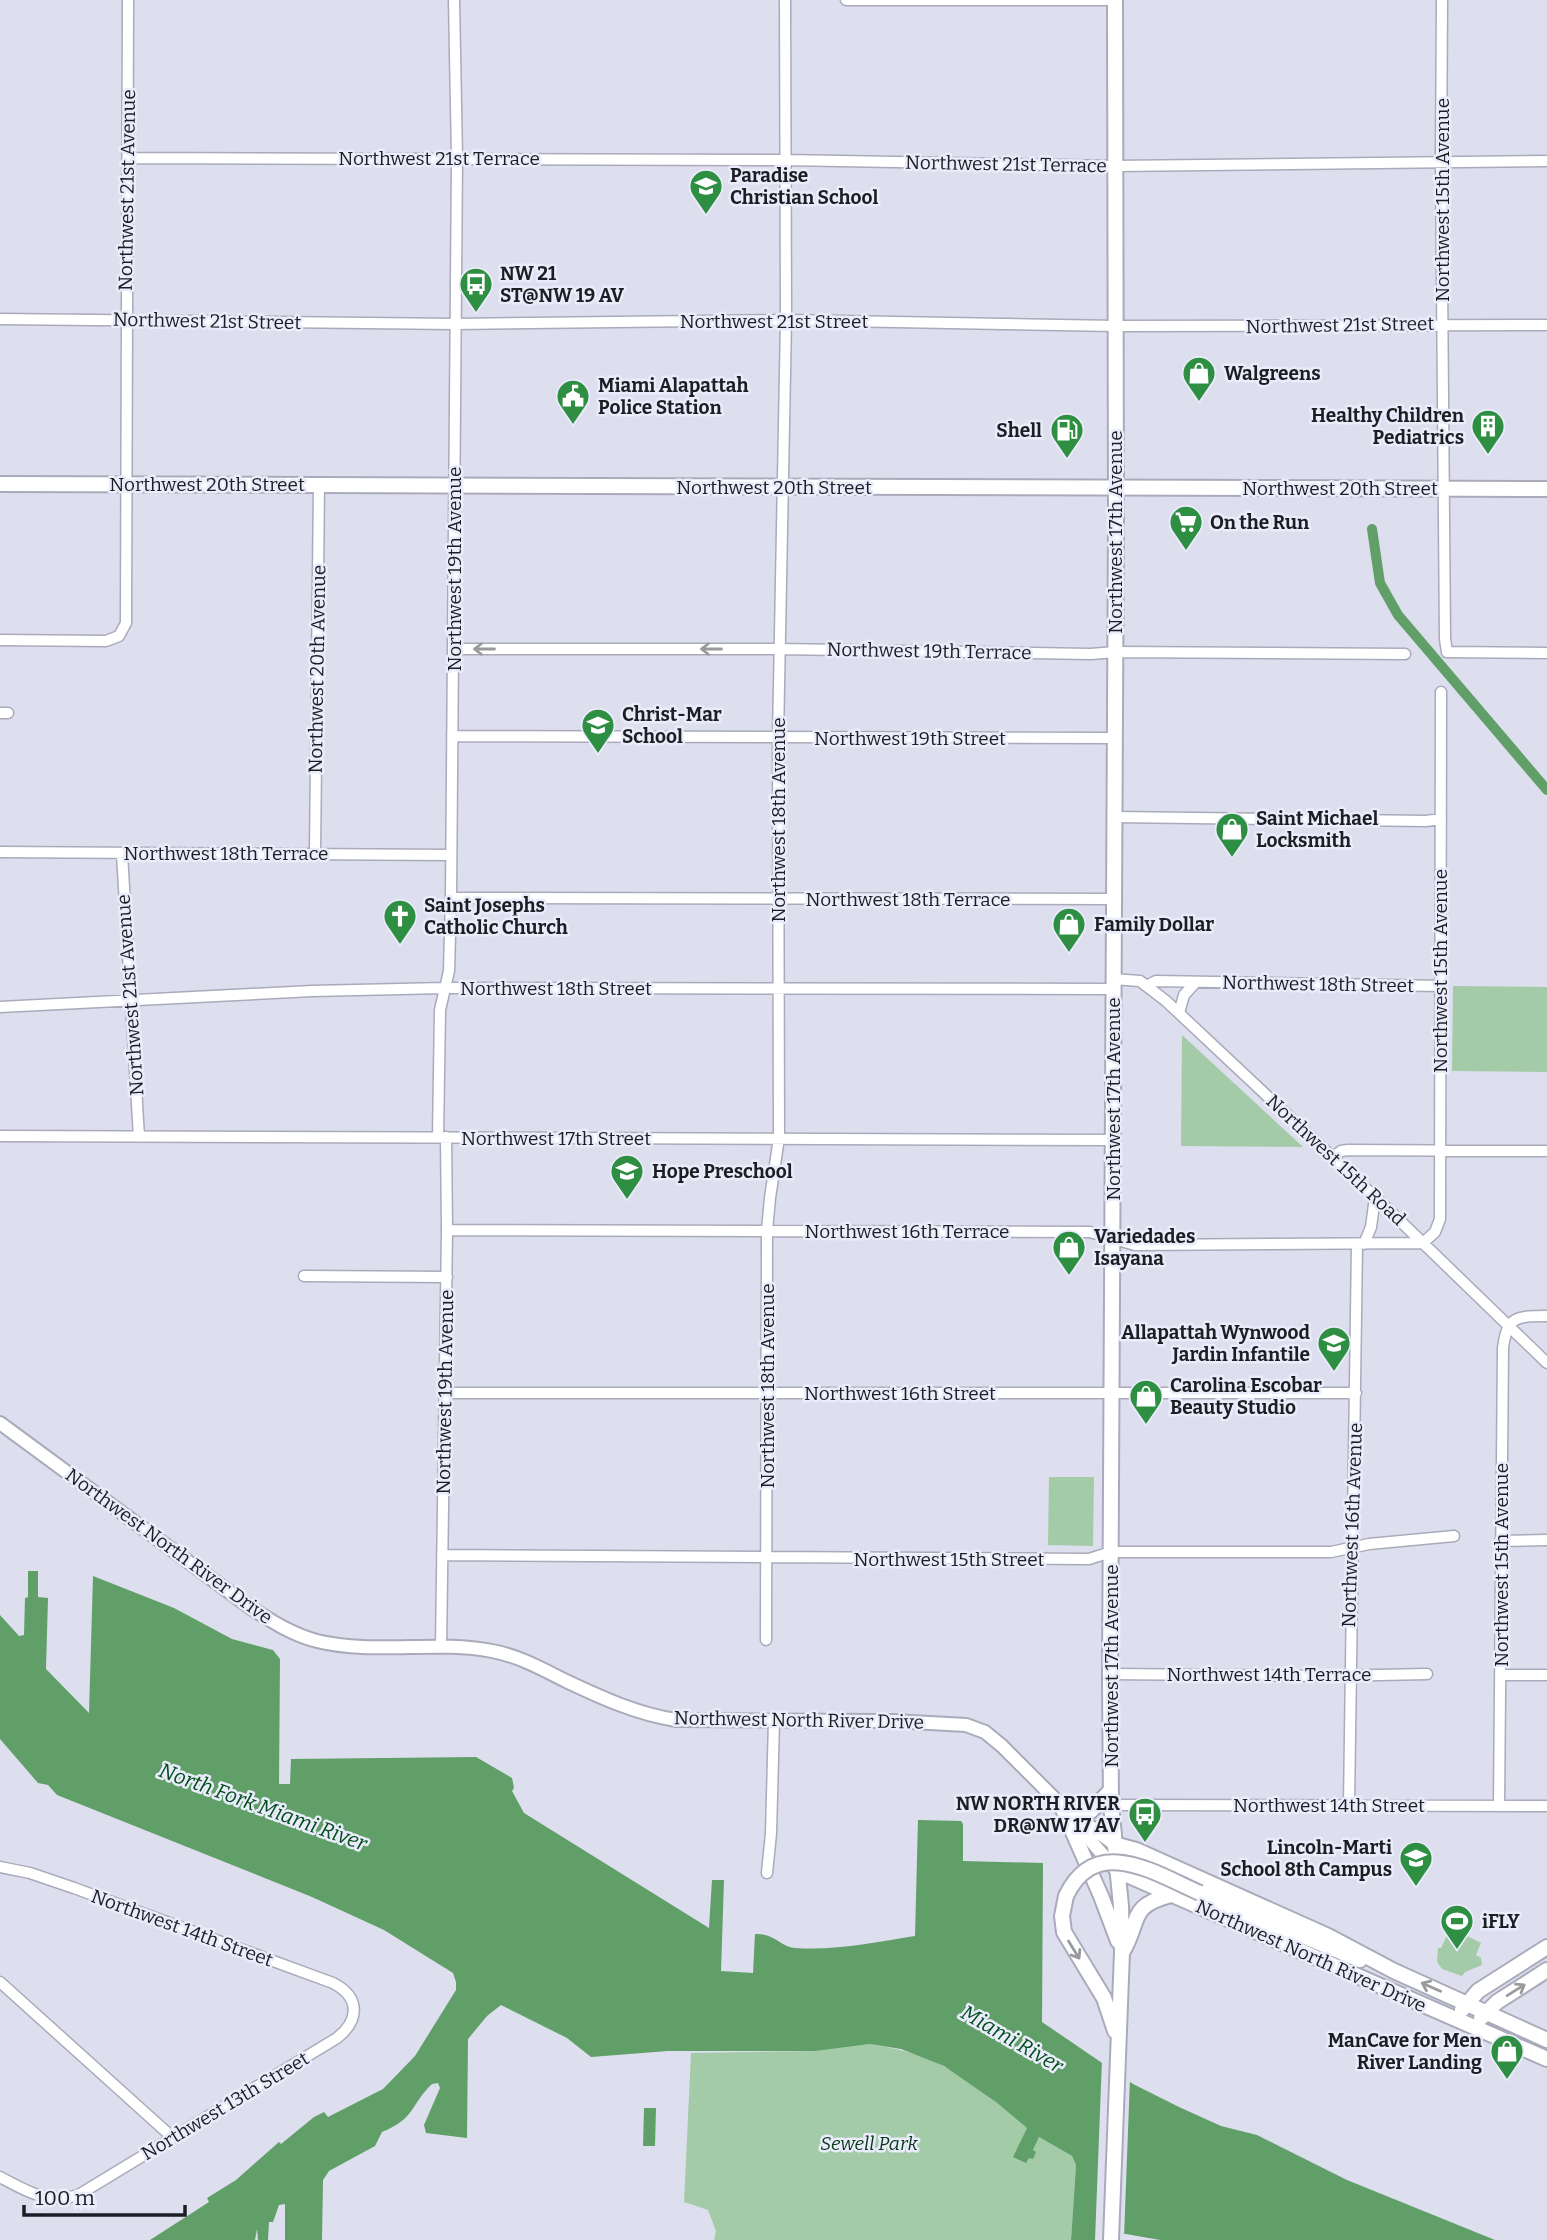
<svg xmlns="http://www.w3.org/2000/svg" width="1547" height="2240" font-family="Bitter,serif">
  <rect width="100%" height="100%" fill="#dddeee"/>
  <!-- green -->
  <path fill="#a4cba8" d="M1453,986l94,1v85l-95,-1z
    M1182,1035l121,112 -122,-1z
    M1049,1477h45l-1,69 -45,-1z
    M1454,1921l14,7 -3,7 16,8 -5,12 5,3 1,7 -17,7 -3,4 -20,-7 -5,-7 1,-14h3z
    M870,2044c25,4 50,10 73,22 30,14 58,40 84,62l-13,29 19,-7 6,-13 33,19 4,9 -5,75h-357l2,-9 -8,-21 -24,-8 7,-149 125,-2z"/>
  <!-- water -->
  <path fill="#609f68" d="M28,1571h10v26l10,1 -2,71 43,44 4,-137 81,32 58,31 41,11 7,9 -1,125h11l1,-25 185,-2 36,21 2,10 -2,3 12,22 185,115 3,-48h12l-3,91 32,2 2,-39c20,-1 25,13 40,14 40,3 81,-6 120,-12l3,-116 43,1 2,3v37l80,2 -1,159 91,62 46,23 42,19 36,9 90,45 148,60h-335l-34,-6 -29,-1 -1,7h-25l5,-75 -4,-9 -33,-19 -6,13 3,2 -3,7 -4,-1 -3,5 -13,-6 14,-29 -31,-26 -52,-36 -43,-17 -31,-5 -54,7h-148l-77,6 -24,-19 -66,-33 -14,11 -19,23 -1,99 -41,-5 -2,-8 16,-37 -2,-5 -6,1c-22,21 -16,34 -50,48l-7,14 -46,25 -6,9 -1,60h-37v-36l-6,1 -6,17h-4l-1,18h-10l-1,-11 -2,11h-105l59,-38 -2,-4 29,-18 43,-38 2,2 33,-27 10,-5 4,5 55,-28 32,-33 41,-66v-8l-3,-9 -69,-43 -72,-33 -255,-102 -9,-10 -10,-2 -38,-44v-124l19,21 5,-1 1,-37 3,-1z
    M644,2108h12l-1,38h-12z"/>
  <!-- pier -->
  <path fill="#dddeee" d="M1102,2059l28,19 -6,159 -24,-1v4h-5z"/>
  <g fill="none" stroke-linecap="round" stroke-linejoin="round">
    <!-- canal -->
    <path stroke="#609f68" stroke-width="10" d="M1372,529l8,54 18,32 149,175"/>
    <defs>
      <path id="minor" d="M846,0h261
        M1442,0l-1,161 4,478 2,13 100,1
        M128,158l657,2 330,6 432,-5
        M0,319l456,5 330,-4 330,6 431,-1
        M0,640l106,1 13,-5 7,-13 2,-623
        M454,649h325l312,5 24,-2 290,2
        M0,713h8
        M452,736l663,2
        M1114,817l312,4 15,-2
        M0,852l451,3
        M315,853l4,-368
        M122,854l17,283
        M451,898l663,1
        M1113,979l27,2 26,20 228,214 153,148
        M1148,985l8,-4 284,5
        M0,1007l312,-16 132,-3 669,1
        M1179,1013l5,-18 11,-12
        M0,1136l1113,4
        M438,1137l2,-127 9,-39 2,-73 6,-740 -3,-158
        M1333,1157l8,-6 7,-1 199,1
        M447,1230l643,2 45,13 288,-2 12,-11 5,-13 1,-527
        M1364,1244l7,-17 4,-30
        M304,1276l143,1
        M445,1393h911
        M1500,1541l47,-1
        M442,1555l647,4 22,-7h220l38,-8 85,-8
        M766,1640l1,-410 3,-32 9,-60 -1,-400 8,-418 -1,-320
        M441,1646l6,-416 -1,-93
        M1110,1674l220,2 97,-2
        M1500,1675h47
        M1111,1805l436,1
        M1349,1806c1,-187 5,-374 8,-562
        M1499,1806l4,-458c4,-32 14,-32 44,-32
        M0,1867l30,6 44,15 259,95c27,14 27,37 4,55l-257,156c-30,12 -54,-3 -80,-17
        M767,1873l4,-40 3,-112
        M0,1982l172,155"/>
      <path id="tertiary" d="M0,1423l251,185c20,13 42,27 66,33 57,14 118,-1 175,10 27,5 50,18 74,30 36,17 71,33 110,39l217,1 73,4 19,7 17,14 59,59 53,39
        M1072,1819l43,50"/>
      <path id="secondary" d="M0,484l1547,5
        M1061,1805l40,91 17,45
        M1071,1813l20,-2 20,-21
        M1114,1844l22,6 192,86 66,35 153,69
        M1118,1871l429,188
        M1200,1893l160,67
        M1066,1896l-4,20 2,16 40,66 11,33
        M1123,1951c18,-31 5,-45 48,-56
        M1462,2010l16,-19 69,-44
        M1481,2018l16,-16 50,-32
        M1111,2240l11,-288 -1,-46 -10,-101 -1,-125 6,-1160 -1,-520"/>
    </defs>
    <!-- minor casing -->
    <use href="#minor" stroke="#aaabba" stroke-width="13"/>
    <!-- tertiary casing -->
    <use href="#tertiary" stroke="#aaabba" stroke-width="16"/>
    <!-- secondary casing -->
    <use href="#secondary" stroke="#aaabba" stroke-width="18"/>
    <!-- minor -->
    <use href="#minor" stroke="#fff" stroke-width="10"/>
    <!-- tertiary -->
    <use href="#tertiary" stroke="#fff" stroke-width="12"/>
    <!-- secondary -->
    <use href="#secondary" stroke="#fff" stroke-width="14"/>
    <defs>
      <path id="secondary-bridge" d="M1066,1896c30,-63 90,-22 134,-3"/>
    </defs>
    <!-- secondary-bridge casing -->
    <use href="#secondary-bridge" stroke="#aaabba" stroke-width="18" stroke-linecap="butt"/>
    <!-- secondary-bridge -->
    <use href="#secondary-bridge" stroke="#fff" stroke-width="14"/>
  </g>
  <!-- one-way arrows -->
  <defs><path id="oneway-shaft" d="M-6 0H5M1.5-3L5.5 0L1.5 3" fill="none" stroke-width="1.6" stroke-linecap="round" stroke-linejoin="round" transform="scale(1.75)"/></defs>
  <g stroke="#999a9c">
    <use href="#oneway-shaft" transform="translate(484 649) rotate(180)"/>
    <use href="#oneway-shaft" transform="translate(711 649) rotate(180)"/>
    <use href="#oneway-shaft" transform="translate(1074 1950) rotate(58)"/>
    <use href="#oneway-shaft" transform="translate(1431 1987) rotate(-156)"/>
    <use href="#oneway-shaft" transform="translate(1516 1990) rotate(-32)"/>
  </g>
  <!-- icons -->
  <defs>
    <symbol id="school-pin" viewBox="-11 -11 22 30"><path d="M0 17L-7.5 6A9.5 9.5 0 1 1 7.5 6Z" fill="#2e8f43" stroke="#eaecfb"/><path d="M0-5L7-2L0 1L-7-2ZM-4 1L0 2.5L4 1V4Q0 6-4 4Z" fill="#fff"/></symbol>
    <symbol id="bus-pin" viewBox="-11 -11 22 30"><path d="M0 17L-7.5 6A9.5 9.5 0 1 1 7.5 6Z" fill="#2e8f43" stroke="#eaecfb"/><path d="M-5-6H5V4H4V6H2V4H-2V6H-4V4H-5ZM-3.5-4V0h7V-4ZM-3.5 1.2v1.5H-2V1.2ZM2 1.2v1.5H3.5V1.2Z" fill="#fff"/></symbol>
    <symbol id="shop-pin" viewBox="-11 -11 22 30"><path d="M0 17L-7.5 6A9.5 9.5 0 1 1 7.5 6Z" fill="#2e8f43" stroke="#eaecfb"/><path d="M-5-2.5h2.3a2.7 3.5 0 0 1 5.4 0H5L5.5 6h-11ZM-1.5-2.5h3a1.5 2.3 0 0 0-3 0Z" fill="#fff"/></symbol>
    <symbol id="civic-pin" viewBox="-11 -11 22 30"><path d="M0 17L-7.5 6A9.5 9.5 0 1 1 7.5 6Z" fill="#2e8f43" stroke="#eaecfb"/><path d="M-.6-6.5H3V-4.5H.6V-3L4-1V1h2V6H-6V1h2V-1L-.6-3ZM-1.2 2.5V6h2.4V2.5Z" fill="#fff"/></symbol>
    <symbol id="building-pin" viewBox="-11 -11 22 30"><path d="M0 17L-7.5 6A9.5 9.5 0 1 1 7.5 6Z" fill="#2e8f43" stroke="#eaecfb"/><path d="M-4-6H4V6H1V3H-1V6H-4ZM-2.5-4.3h1.7v1.8h-1.7ZM.8-4.3h1.7v1.8H.8ZM-2.5-1h1.7V.8h-1.7ZM.8-1h1.7V.8H.8Z" fill="#fff"/></symbol>
    <symbol id="fuel-pin" viewBox="-11 -11 22 30"><path d="M0 17L-7.5 6A9.5 9.5 0 1 1 7.5 6Z" fill="#2e8f43" stroke="#eaecfb"/><path d="M-5.5-6h7V0h2V4h1.3V-2.5L3-4.5l.8-.8L6-3V5H2.5V1h-1V6h-7ZM-4.2-4.7v3.2H.2V-4.7Z" fill="#fff"/></symbol>
    <symbol id="supermarket-pin" viewBox="-11 -11 22 30"><path d="M0 17L-7.5 6A9.5 9.5 0 1 1 7.5 6Z" fill="#2e8f43" stroke="#eaecfb"/><path d="M-6-5.5h2.5l.6 2H6L4.5 2H-2.5L-4.4-4H-6ZM-1.5 3.2a1.3 1.3 0 1 0 .1 0ZM3 3.2a1.3 1.3 0 1 0 .1 0Z" fill="#fff"/></symbol>
    <symbol id="church-pin" viewBox="-11 -11 22 30"><path d="M0 17L-7.5 6A9.5 9.5 0 1 1 7.5 6Z" fill="#2e8f43" stroke="#eaecfb"/><path d="M-1.2-6h2.4v3.5h3.3v2.4h-3.3V6h-2.4V-.1h-3.3v-2.4h3.3Z" fill="#fff"/></symbol>
    <symbol id="stadium-pin" viewBox="-11 -11 22 30"><path d="M0 17L-7.5 6A9.5 9.5 0 1 1 7.5 6Z" fill="#2e8f43" stroke="#eaecfb"/><path d="M0-5a6.5 5 0 1 0 0 10a6.5 5 0 1 0 0-10ZM-3.5-1.8h7v3.6h-7Z" fill="#fff"/></symbol>
  </defs>
  <g fill-rule="evenodd">
    <use href="#school-pin" x="687" y="167" width="38" height="52"/>
    <use href="#bus-pin" x="457" y="265" width="38" height="52"/>
    <use href="#shop-pin" x="1180" y="354" width="38" height="52"/>
    <use href="#civic-pin" x="554" y="377" width="38" height="52"/>
    <use href="#building-pin" x="1469" y="407" width="38" height="52"/>
    <use href="#fuel-pin" x="1048" y="411" width="38" height="52"/>
    <use href="#supermarket-pin" x="1167" y="503" width="38" height="52"/>
    <use href="#school-pin" x="579" y="706" width="38" height="52"/>
    <use href="#shop-pin" x="1213" y="810" width="38" height="52"/>
    <use href="#church-pin" x="381" y="897" width="38" height="52"/>
    <use href="#shop-pin" x="1050" y="905" width="38" height="52"/>
    <use href="#school-pin" x="608" y="1152" width="38" height="52"/>
    <use href="#shop-pin" x="1050" y="1228" width="38" height="52"/>
    <use href="#school-pin" x="1315" y="1324" width="38" height="52"/>
    <use href="#shop-pin" x="1127" y="1377" width="38" height="52"/>
    <use href="#bus-pin" x="1126" y="1795" width="38" height="52"/>
    <use href="#school-pin" x="1397" y="1839" width="38" height="52"/>
    <use href="#stadium-pin" x="1438" y="1902" width="38" height="52"/>
    <use href="#shop-pin" x="1488" y="2032" width="38" height="52"/>
  </g>
  <g text-anchor="middle" dominant-baseline="central" stroke-width="5" stroke-linejoin="round" paint-order="stroke">
    <!-- street labels -->
    <g font-size="19" fill="#1d1e23" stroke="#eaecfb">
      <text x="439" y="158">Northwest 21st Terrace</text>
      <text transform="translate(1006 164) rotate(1)">Northwest 21st Terrace</text>
      <text transform="translate(127 190) rotate(-89)">Northwest 21st Avenue</text>
      <text transform="translate(1442 200) rotate(-90)">Northwest 15th Avenue</text>
      <text transform="translate(207 321) rotate(1)">Northwest 21st Street</text>
      <text x="774" y="321">Northwest 21st Street</text>
      <text transform="translate(1340 325) rotate(-1)">Northwest 21st Street</text>
      <text x="207" y="484">Northwest 20th Street</text>
      <text x="774" y="487">Northwest 20th Street</text>
      <text x="1340" y="488">Northwest 20th Street</text>
      <text transform="translate(1115 532) rotate(-90)">Northwest 17th Avenue</text>
      <text transform="translate(454 569) rotate(-90)">Northwest 19th Avenue</text>
      <text transform="translate(929 651) rotate(1)">Northwest 19th Terrace</text>
      <text transform="translate(317 669) rotate(-89)">Northwest 20th Avenue</text>
      <text x="910" y="738">Northwest 19th Street</text>
      <text transform="translate(778 820) rotate(-90)">Northwest 18th Avenue</text>
      <text x="226" y="853">Northwest 18th Terrace</text>
      <text x="908" y="899">Northwest 18th Terrace</text>
      <text transform="translate(1440 971) rotate(-90)">Northwest 15th Avenue</text>
      <text transform="translate(1318 984) rotate(1)">Northwest 18th Street</text>
      <text x="556" y="988">Northwest 18th Street</text>
      <text transform="translate(130 995) rotate(-94)">Northwest 21st Avenue</text>
      <text transform="translate(1113 1099) rotate(-90)">Northwest 17th Avenue</text>
      <text x="556" y="1138">Northwest 17th Street</text>
      <text transform="translate(1336 1160) rotate(43)">Northwest 15th Road</text>
      <text x="907" y="1231">Northwest 16th Terrace</text>
      <text transform="translate(767 1386) rotate(-90)">Northwest 18th Avenue</text>
      <text transform="translate(445 1392) rotate(-89)">Northwest 19th Avenue</text>
      <text x="900" y="1393">Northwest 16th Street</text>
      <text transform="translate(1352 1525) rotate(-88)">Northwest 16th Avenue</text>
      <text transform="translate(169 1546) rotate(36)">Northwest North River Drive</text>
      <text x="949" y="1559">Northwest 15th Street</text>
      <text transform="translate(1501 1565) rotate(-90)">Northwest 15th Avenue</text>
      <text transform="translate(1111 1666) rotate(-90)">Northwest 17th Avenue</text>
      <text x="1269" y="1674">Northwest 14th Terrace</text>
      <text transform="translate(799 1720) rotate(1)">Northwest North River Drive</text>
      <text x="1329" y="1805">Northwest 14th Street</text>
      <text transform="translate(182 1928) rotate(20)">Northwest 14th Street</text>
      <text transform="translate(1311 1956) rotate(24)">Northwest North River Drive</text>
      <text transform="translate(225 2106) rotate(-31)">Northwest 13th Street</text>
    </g>
    <!-- poi labels -->
    <g font-size="19" font-weight="bold" fill="#1d1e23" stroke="#eaecfb" text-anchor="start">
      <text x="730" y="175">Paradise<tspan x="730" dy="22">Christian School</tspan></text>
      <text x="500" y="273">NW 21<tspan x="500" dy="22">ST@NW 19 AV</tspan></text>
      <text x="1224" y="373">Walgreens</text>
      <text x="598" y="385">Miami Alapattah<tspan x="598" dy="22">Police Station</tspan></text>
      <text x="1464" y="415" text-anchor="end">Healthy Children<tspan x="1464" dy="22">Pediatrics</tspan></text>
      <text x="1042" y="430" text-anchor="end">Shell</text>
      <text x="1210" y="522">On the Run</text>
      <text x="622" y="714">Christ-Mar<tspan x="622" dy="22">School</tspan></text>
      <text x="1256" y="818">Saint Michael<tspan x="1256" dy="22">Locksmith</tspan></text>
      <text x="424" y="905">Saint Josephs<tspan x="424" dy="22">Catholic Church</tspan></text>
      <text x="1094" y="924">Family Dollar</text>
      <text x="652" y="1171">Hope Preschool</text>
      <text x="1094" y="1236">Variedades<tspan x="1094" dy="22">Isayana</tspan></text>
      <text x="1310" y="1332" text-anchor="end">Allapattah Wynwood<tspan x="1310" dy="22">Jardin Infantile</tspan></text>
      <text x="1170" y="1385">Carolina Escobar<tspan x="1170" dy="22">Beauty Studio</tspan></text>
      <text x="1120" y="1803" text-anchor="end">NW NORTH RIVER<tspan x="1120" dy="22">DR@NW 17 AV</tspan></text>
      <text x="1392" y="1847" text-anchor="end">Lincoln-Marti<tspan x="1392" dy="22">School 8th Campus</tspan></text>
      <text x="1482" y="1921">iFLY</text>
      <text x="1482" y="2040" text-anchor="end">ManCave for Men<tspan x="1482" dy="22">River Landing</tspan></text>
    </g>
    <!-- park labels -->
    <g font-size="19" font-style="italic" fill="#083914" stroke="#eaecfb">
      <text x="869" y="2143">Sewell Park</text>
    </g>
    <!-- water labels -->
    <g font-size="21" font-style="italic" fill="#034f1a" stroke="#eaecfb">
      <text transform="translate(263 1807) rotate(20)">North Fork Miami River</text>
      <text transform="translate(1012 2039) rotate(30)">Miami River</text>
    </g>
  </g>
  <!-- scale -->
  <path d="M24 2205v10h161v-10" fill="none" stroke="#1d1e23" stroke-width="3.5"/>
  <text x="35" y="2205" font-size="21" fill="#1d1e23" stroke="#eaecfb" stroke-width="5" paint-order="stroke">100 m</text>
</svg>
